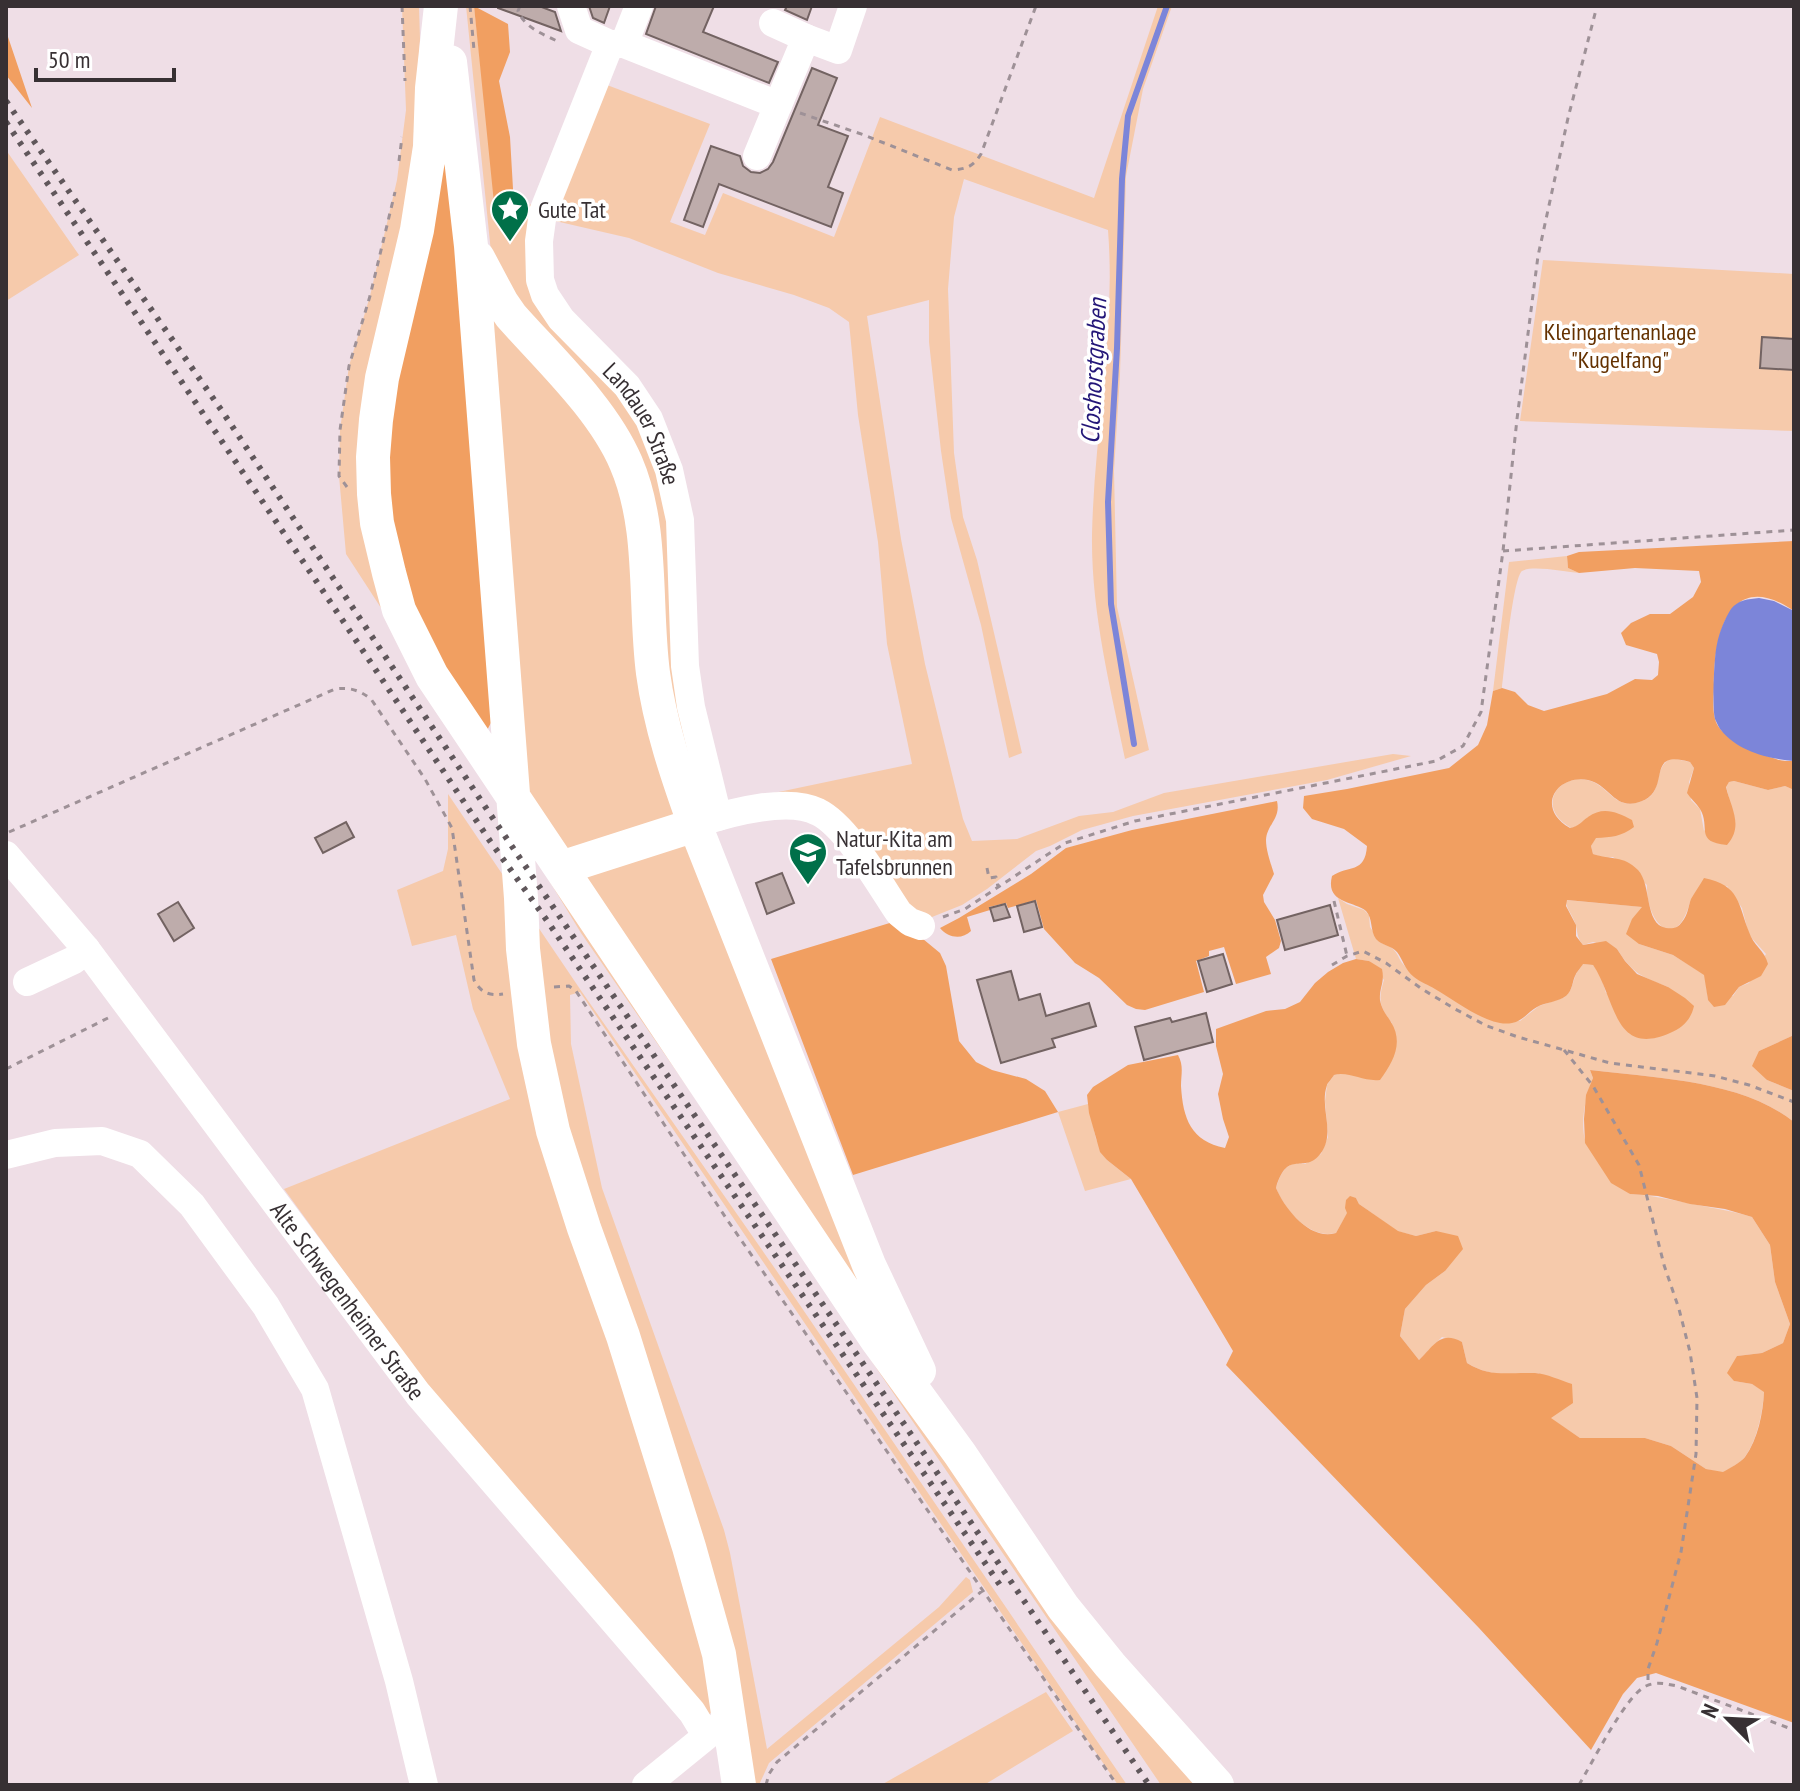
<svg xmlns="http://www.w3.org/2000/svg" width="1800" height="1791" font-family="'PT Sans Narrow',sans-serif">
  <rect width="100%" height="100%" fill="#efdee6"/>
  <!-- green -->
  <path fill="#f6caab" d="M402,6h17l1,33 -37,572 -37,-57 -7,-78 1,-46 9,-64 21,-70 27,-116 9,-70z
    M466,6h8l7,63 22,137 38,-2 -7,48 83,141 17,23 32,72 29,272 -25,-32 -19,-190 -106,-192 -53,-84z
    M1158,6h14l-29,83 -17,87 -6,199 -6,96 3,136 32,143 -24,9c-15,-73 -34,-148 -33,-224 2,-101 24,-202 16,-305l-144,-51 -10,38 -6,72 6,164 9,64 14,43 45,193 -13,5 -28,-133 -30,-107 -10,-67 -12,-109v-42l-62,16 34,223 24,125 38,155 9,22 45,-2 62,-23 34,-4 51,-19 229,-39 18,2 -84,24 -194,36 -51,14 -32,16 -14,5 -49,38 -25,16 -35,14 -21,-13 -71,-95 -75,-15 152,-32 -25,-120 -9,-102 -20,-127 -9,-93 -20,-14 -35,-13 -76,-22 -89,-35 -78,-18 56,-135 103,39 -40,98 35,13 18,-42 111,44 46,-120 214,81z
    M6,150l73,105 -73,46z
    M1543,260l251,14v157l-274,-10z
    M493,314l84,94 46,74 54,336 -105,33 -10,-4 -42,-69z
    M1567,556l1,12 11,5c-13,-1 -47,-8 -57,-2 -9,6 -18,101 -20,117l-9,3 16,-129z
    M1671,758l19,4 4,6 -5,14 2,18 9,9 4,22 25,-33 -3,-12 3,-4 5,-1 34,9 17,-4 9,4v245l-35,16 8,29 27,11v31c-52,-42 -140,-44 -204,-52l3,8c-7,18 -13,42 -8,62 3,11 36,43 45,54 21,1 37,5 58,9 22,5 41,7 64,14l18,28 5,37 15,42 -7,19 -21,10 -25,3 -3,25 18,3 12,7c-1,20 -7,51 -20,67 -5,6 -15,10 -21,15l-17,-4 -35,-23 -26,-8h-65l-30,-20 -11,-45c-27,1 -48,5 -72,-10l-5,-21 -20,-5 -23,23 -19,-24 5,-27 21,-24 19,-14 -9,-40 -20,5 -19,-5 -38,-27 -3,-6 -20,35c-26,7 -51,-23 -60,-45 5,-16 11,-28 29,-24l16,-10 7,-17 -3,-36 2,-16 7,-10 8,-2 50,-50c-13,-16 -14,-24 -8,-43l-15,-19 -13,-2 -18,-61 9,6 17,6 5,5 1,12 11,16c20,6 14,15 26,25 9,8 20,15 31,22 25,17 52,22 82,31l19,-15 26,-9 6,-8 5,-15 7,-10 10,1 8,11 5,17 62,-6c-27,-11 -34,-12 -51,-38l-24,-7 -10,3c-6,-8 -5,-10 -7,-19 -2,-10 -10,-16 -10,-26l77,7 -4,37 34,11 32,20 3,25 25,-4 6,-9 10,-4 17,-29 -17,-19 -7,-27 -15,-22 -37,16c-14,52 -44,21 -43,-17l-34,-28h-11l-9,-3 -2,-8 4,-8 -7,-21 -10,9 -7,2c-36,-21 -13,-54 16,-48 20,4 27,28 48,23 33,-6 14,-32 36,-45z
    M448,794l134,198 194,278 351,515h-9l-538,-793 -10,3 1,49 31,144 122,342 6,23 37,196 172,-142 27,-30 4,3 3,12 -204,171 -10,22h-11l-87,-293 46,165 6,54 -9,8 -289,-350 -131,-180 226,-90 -37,-90 -17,-74 -44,11 -15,-56 46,-19 5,-22z
    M690,842l201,490 -309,-453 1,-9z
    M530,849l673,936h-42l-280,-410 -119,-180 -181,-262z
    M1088,1104l8,35 11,21 24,19 -46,12 -27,-79z
    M1046,1692l27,39 -89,54h-103z"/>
  <!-- forest -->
  <path fill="#f19f61" d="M474,6l34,18 2,28 -11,29 11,56 4,69h-11l-9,-3z
    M6,31l26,77 -26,-33z
    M444,107l48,614 -6,11 -75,-117 -32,-145z
    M1794,541v70c-64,-44 -80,23 -80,73 0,13 -3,30 4,42 7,12 44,29 58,33 5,2 12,2 18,2v29l-9,-4 -17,4 -34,-9 -5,1 -3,5c5,21 18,39 1,58 -33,-3 -16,-18 -27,-36 -4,-6 -9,-10 -13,-16l7,-25 -4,-6c-49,-14 -14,32 -54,41 -22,5 -27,-18 -48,-23 -30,-6 -54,27 -18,48 9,-2 11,-6 18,-11 15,-11 29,-5 44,3l2,7c-13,10 -23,10 -38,11l-5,8 2,8c18,6 30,1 45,16 14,15 6,54 28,58 7,1 12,0 16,-6 6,-7 6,-15 9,-23 4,-7 9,-14 13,-21 36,7 34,26 45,54 4,13 16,19 19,32l-7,12 -22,11 -14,18 -11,2 -6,-7 -4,-25 -31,-20 -34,-11 -13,-10 6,-15 10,-12 -75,-7 -1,6 10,19v11l7,9 23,-4 11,8 8,12 12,13 31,13 17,11 9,8c-3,14 -12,22 -24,27 -57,25 -54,-35 -77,-68l-10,-1c0,1 -7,9 -7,10 -4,7 -3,16 -10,22 -8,6 -20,6 -29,11 -9,5 -14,14 -25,16 -23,5 -57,-23 -77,-34 -6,-4 -15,-7 -21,-12 -9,-7 -11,-17 -17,-25 -6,-7 -15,-6 -21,-13 -6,-8 -3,-21 -10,-28 -12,-10 -41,-7 -34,-35 16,-11 33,-2 35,-30l-23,-17 -32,-10 -9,-11 1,-12 43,-7 102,-21 29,-23 9,-20 6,-34 9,-3 13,4 13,13 16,6 63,-17 28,-15 17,1 6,-5 1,-13 -2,-8 -31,-9 -5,-12 10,-10 19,-9h20l23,-17 8,-15 -2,-11 -64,-3 -56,5 -11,-5 -1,-12 12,-4z
    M1277,801c4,18 -10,23 -11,39 0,11 5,24 8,34l-11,21 1,7 11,18 6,21 -2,7 -13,9 5,17 -35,10 -12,-37 -15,4v5l-13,5 8,31 -59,18 -9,-1 -9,-4 -28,-27 -24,-15 -31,-34 -8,-29 -28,8 -2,-5 -17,4 1,3 -23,7 4,14c-9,9 -23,7 -31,-3l19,-10 72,-44 35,-26 66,-18z
    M893,922l24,12 23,19 6,13 13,75 17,21 16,8 34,9 19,12 13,21 -205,63 -82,-216z
    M1356,959l13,2 13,8c3,14 -3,19 -2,31 2,10 6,14 11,22 13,21 2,40 -11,58 -17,2 -31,-9 -46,-5 -1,2 -7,9 -7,10 -8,23 9,47 -6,68 -17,23 -33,-6 -45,35 9,21 34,53 60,45l11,-20 -2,-5 1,-8 4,-4 6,2 3,6 39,27 18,5 20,-5 22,5 5,13 -18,22 -19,14 -21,24 -5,27 19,24c15,-14 21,-30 43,-18l5,21c24,15 42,9 68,10 12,1 25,7 37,11l1,19 -22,15 29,20h65l26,8 35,23 17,3c7,-4 17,-9 22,-15 13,-18 18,-44 19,-65l-12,-8 -18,-3 -7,-8 10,-17 25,-3 21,-10 7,-19 -15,-42 -5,-37 -18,-28 -27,-8 -35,-5 -32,-8 -28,-2 -19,-11 -26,-40 -1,-24 2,-24 7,-17 -3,-8c64,8 152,10 204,52v601l-138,-50 -19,5 -14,16 -32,56 -112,-122 -253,-263 7,-14 -102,-172 -24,-19 -7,-8 -11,-39 -2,-18 6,-8 35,-22 50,-10c6,11 3,19 3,31 2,33 10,55 44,62l4,-11 -6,-18 -5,-25 5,-20 -7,-28v-17l50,-18 19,-2 15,-7 15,-19 13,-11 15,-9z
    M1794,1035v56l-27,-11 -15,-14 7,-15z"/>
  <!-- water -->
  <path fill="#7c85d9" d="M1759,598l15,3 20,10v150c-25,-2 -57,-10 -73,-31 -2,-2 -5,-9 -6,-11 -3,-11 -1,-63 2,-75 2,-11 8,-26 14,-35 7,-9 17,-10 28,-11z"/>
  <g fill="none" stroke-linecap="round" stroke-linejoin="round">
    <!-- stream -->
    <path stroke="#7c85d9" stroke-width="6" d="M1134,744l-23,-140 -3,-102 9,-154 5,-169 6,-63 39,-110"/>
  </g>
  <!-- building -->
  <path fill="#beacab" stroke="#736362" stroke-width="2" d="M498,6h41l16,6 6,19 -63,-23z
    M589,6h21l-6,17 -11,-5z
    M656,6h58l-11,26 75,30 -9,21 -123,-49z
    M787,6h25l-5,14 -22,-10z
    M812,68l25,10 -19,47 30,11 -20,51 15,6 -12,34 -112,-43 -16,43 -19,-7 27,-74 29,10 3,10 8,6 9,1 8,-4 5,-7z
    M1762,337l32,2v31l-34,-2z
    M346,822l8,15 -31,16 -8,-15z
    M782,873l12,30 -27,11 -11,-31z
    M1035,901l7,26 -18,5 -7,-26z
    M178,902l16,26 -20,13 -16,-27z
    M1005,904l5,13 -16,4 -4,-13z
    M1330,905l8,30 -53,15 -8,-30z
    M1223,954l9,30 -25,8 -9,-31z
    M1011,971l8,29 21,-6 6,22 43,-13 7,23 -44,13 3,8 -54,16 -24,-83z
    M1206,1013l7,29 -69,18 -9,-33 35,-9 2,4z"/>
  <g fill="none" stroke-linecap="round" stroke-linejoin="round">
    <!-- path -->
    <path stroke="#9e9197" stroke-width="3" stroke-dasharray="6 6" stroke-linecap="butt" d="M402,6l3,75
      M470,6l4,44
      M520,6l-2,5c7,17 25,23 41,31
      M800,113l64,22 88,35c14,-1 21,-3 29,-16l55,-148
      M399,161l3,-24
      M492,207l13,4h15
      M347,487l-8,-11 1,-46 9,-64 21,-70 25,-104
      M1503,551l291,-21
      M9,832l326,-143c15,-2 24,1 36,10l54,80 27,49 22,152c7,13 15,16 29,14
      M987,868l2,10 7,-1 2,10
      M1334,901l13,55
      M943,917l22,-8 100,-66 70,-22 301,-60 27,-15 18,-34 22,-161 14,-132 21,-163 30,-138 29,-112
      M1332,965l15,-9 16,-5 23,12 36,26 33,20 32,17 31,11 92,26 105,13 34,9 45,17
      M554,987l15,-1 7,5 152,230 389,564
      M1564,1050l29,36 46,79 25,100 15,44 11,43 7,46 -1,56 -15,98 -24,91 -9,26v15
      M6,1069l102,-51
      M766,1785l3,-11 8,-12 205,-171
      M1579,1785c13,-22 47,-90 67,-99 11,-5 20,-2 31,0l117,44"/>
    <!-- minor -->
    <g stroke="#fff" stroke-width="28">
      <path id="s1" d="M571,6l8,24 31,14 -67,168 -4,29 1,39 5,15 16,24 66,67 22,33 20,51 11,50 5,146 6,41 27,110"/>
      <path d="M773,23l33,15 -28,67"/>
      <path d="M806,38l32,12 15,-44"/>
      <path d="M610,44h14l15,-38"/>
      <path d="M624,44l154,61 -21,51"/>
      <path d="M702,822c30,-10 87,-25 116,-10 29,14 62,73 81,101l11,9 11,4"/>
      <path id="s2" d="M6,855l80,94 332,445 274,318 14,23"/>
      <path d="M27,982l47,-22 12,-11"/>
      <path d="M6,1155l49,-12 47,-2 38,13 52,51 74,101 49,83 84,292 25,104"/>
      <path d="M646,1785l74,-60"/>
    </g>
    <!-- major -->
    <path stroke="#fff" stroke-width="34" d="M441,6l-9,82 -2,59 -13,83 -35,148 -6,42 -3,37 1,37 3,29 12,50 10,37 33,66 445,664 83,114 103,153 47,58 107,120
      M450,62l21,184 50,652 2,51 11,95 19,87 31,97 39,108 66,211 30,107 20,131
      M478,258l24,45 9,13c39,44 92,93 115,147 28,65 18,141 27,210 7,52 24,102 42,152l174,440 50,106
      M561,868l134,-43"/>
    <!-- rail -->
    <path stroke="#60575b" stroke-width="6" stroke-dasharray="4 8" stroke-linecap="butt" d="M6,101l216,310 266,400 661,974
      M6,122l319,472 165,247 58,81 454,666"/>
  </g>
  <!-- icons -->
  <defs>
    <symbol id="sight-pin" viewBox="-11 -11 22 30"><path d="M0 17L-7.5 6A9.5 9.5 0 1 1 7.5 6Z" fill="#007049" stroke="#fff"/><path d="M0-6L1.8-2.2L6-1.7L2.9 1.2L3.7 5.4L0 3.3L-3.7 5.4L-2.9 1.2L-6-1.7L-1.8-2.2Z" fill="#fff"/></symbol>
    <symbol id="school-pin" viewBox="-11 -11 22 30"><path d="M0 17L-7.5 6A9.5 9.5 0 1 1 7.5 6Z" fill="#007049" stroke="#fff"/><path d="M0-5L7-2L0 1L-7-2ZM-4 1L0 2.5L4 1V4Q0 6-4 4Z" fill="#fff"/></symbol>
  </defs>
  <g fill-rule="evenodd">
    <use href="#sight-pin" x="488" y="187" width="44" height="60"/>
    <use href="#school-pin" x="786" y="830" width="44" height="60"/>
  </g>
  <g text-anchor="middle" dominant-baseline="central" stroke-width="7" stroke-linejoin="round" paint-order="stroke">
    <!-- poi labels -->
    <g font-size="24" fill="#373033" stroke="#fff" text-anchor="start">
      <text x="538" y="209">Gute Tat</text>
      <text x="836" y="838">Natur-Kita am<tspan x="836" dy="28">Tafelsbrunnen</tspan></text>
    </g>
    <!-- park labels -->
    <g font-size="24" fill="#643100" stroke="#fff">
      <text x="1620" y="331">Kleingartenanlage<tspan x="1620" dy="28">"Kugelfang"</tspan></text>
    </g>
    <!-- street labels -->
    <g font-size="24" fill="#373033" stroke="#fff">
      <text stroke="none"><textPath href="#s1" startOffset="488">Landauer Straße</textPath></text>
      <text stroke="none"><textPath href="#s2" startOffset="562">Alte Schwegenheimer Straße</textPath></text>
    </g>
    <!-- water labels -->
    <g font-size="26" font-style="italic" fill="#231678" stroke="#fff">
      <text transform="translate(1093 371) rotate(-87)">Closhorstgraben</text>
    </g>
  </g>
  <!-- border -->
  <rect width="1800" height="1791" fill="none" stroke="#373033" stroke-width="16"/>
  <!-- north arrow -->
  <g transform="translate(1728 1719) rotate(294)" stroke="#ffffff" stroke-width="6" paint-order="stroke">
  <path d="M0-6L14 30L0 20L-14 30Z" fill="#373033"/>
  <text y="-12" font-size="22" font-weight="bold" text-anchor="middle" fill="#373033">N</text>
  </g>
  <!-- scale -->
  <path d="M36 68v12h138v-12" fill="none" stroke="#373033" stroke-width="4"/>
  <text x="48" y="68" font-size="24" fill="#373033" stroke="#ffffff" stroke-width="6" paint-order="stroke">50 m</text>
</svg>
